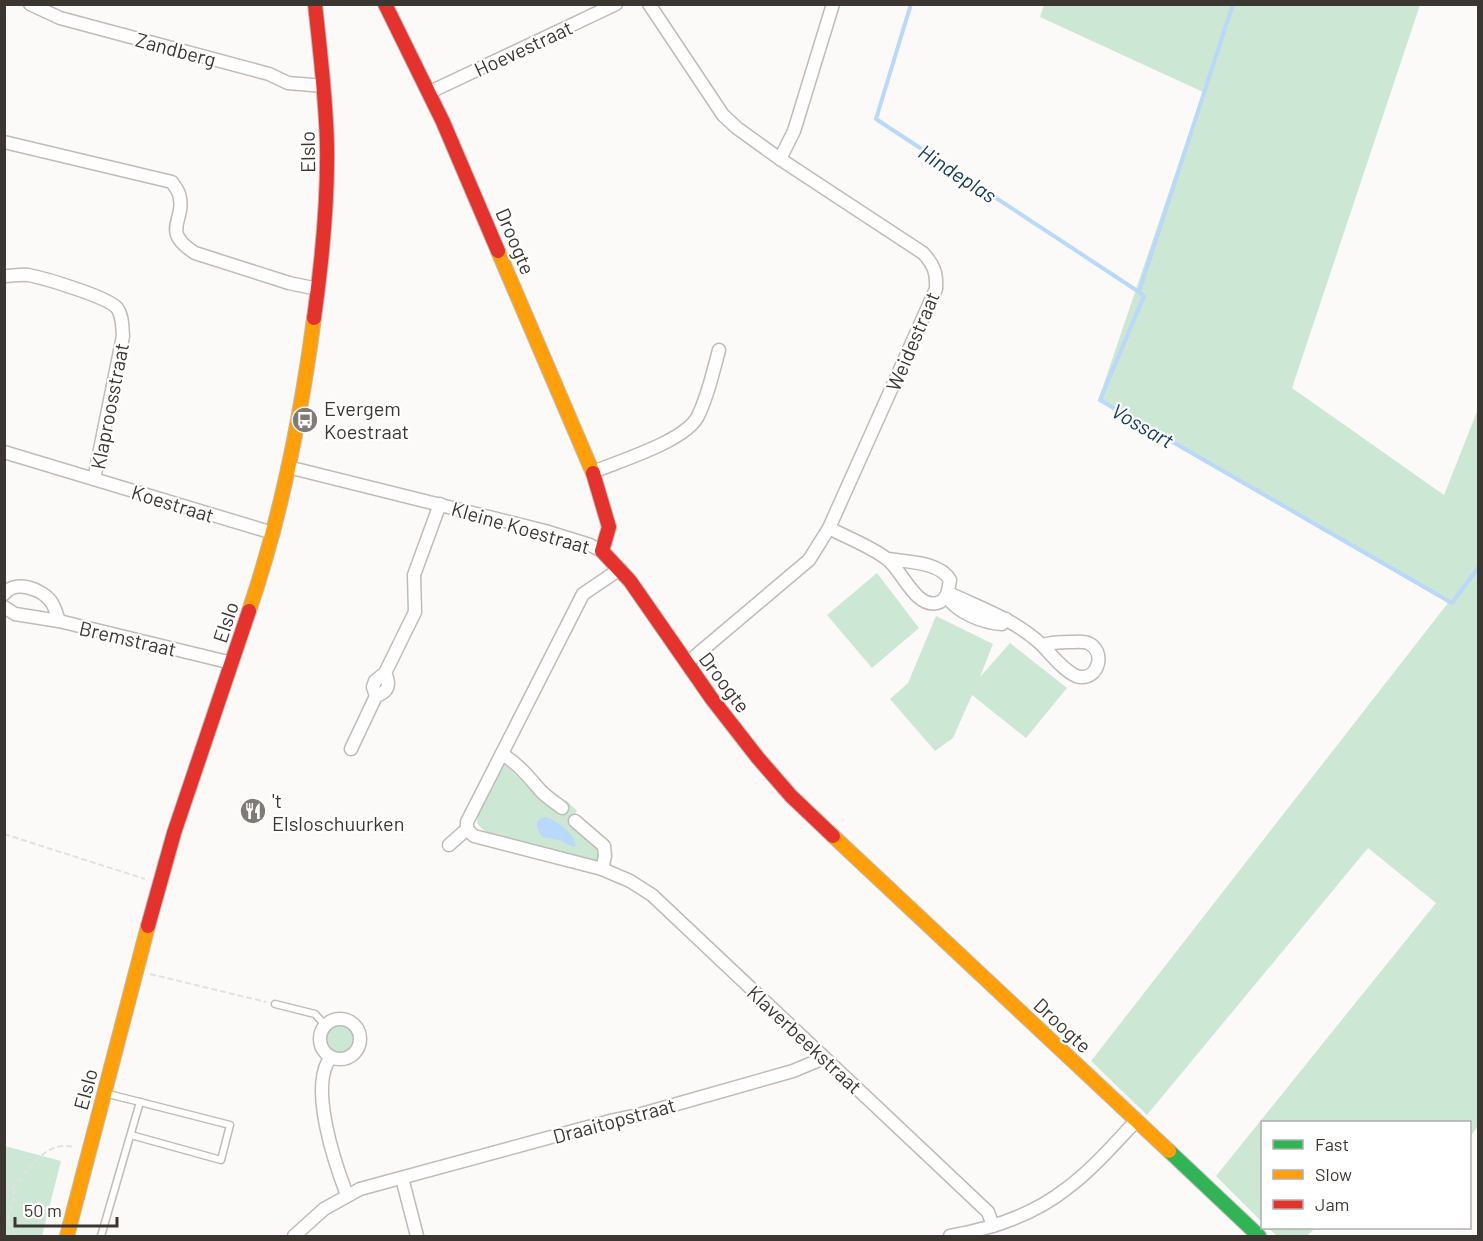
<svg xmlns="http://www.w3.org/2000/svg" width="1483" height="1241" viewBox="0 0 1483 1241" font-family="Barlow,sans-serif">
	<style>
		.green { fill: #cce7d4 }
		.water { fill: #b9d8fa }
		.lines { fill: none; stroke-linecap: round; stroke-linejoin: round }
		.stream { stroke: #b9d8fa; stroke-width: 4 }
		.lane-casing { stroke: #bfbbb7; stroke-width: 9 }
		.street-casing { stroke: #bfbbb7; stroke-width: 15 }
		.fast-casing { stroke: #bfbbb7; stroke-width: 16 }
		.slow-casing { stroke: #bfbbb7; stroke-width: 16 }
		.jam-casing { stroke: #bfbbb7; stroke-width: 16 }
		.path { stroke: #e2e1e1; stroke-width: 2; stroke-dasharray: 6 3; stroke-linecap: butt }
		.lane { stroke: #fffefe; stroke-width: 6 }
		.street { stroke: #fffefe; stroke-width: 12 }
		.fast { stroke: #30b455; stroke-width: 14 }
		.slow { stroke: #ff9f0a; stroke-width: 14 }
		.jam { stroke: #e5322d; stroke-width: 14 }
		.labels { text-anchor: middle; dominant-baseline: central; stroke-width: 4.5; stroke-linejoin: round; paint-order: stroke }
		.street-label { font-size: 20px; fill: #3c3630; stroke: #fff }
		.poi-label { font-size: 20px; fill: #3c3630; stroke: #fff; text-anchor: start }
		.water-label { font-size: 21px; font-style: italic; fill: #0f385f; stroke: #fff }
	</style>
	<rect width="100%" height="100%" fill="#fcfaf8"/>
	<g class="green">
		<path d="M1044,5h376l-128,383 152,107 34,-86v717l-8,11v-15h-208v100l-46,-46 220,-273 -68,-55 -221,267 -56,-54 357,-458 -350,-202 105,-309 -163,-75z"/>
		<path d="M877,573l42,55 -47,40 -45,-53z"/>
		<path d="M936,616l57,28 -13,33 30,-34 57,45 -41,50 -54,-43 -19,43 -18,13 -45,-52 18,-16z"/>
		<path d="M503,763l57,53 7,-8 -5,-4 4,-4 11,11 -8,9 32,31 -3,11 -95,-24c-11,-3 -20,-6 -26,-15l1,-10z"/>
		<circle cx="339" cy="1039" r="14"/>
		<path d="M5,1146l56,15 -19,75h-37z"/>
		<path d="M1268,1228h47l-8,8h-30z"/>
	</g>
	<path class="water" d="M544,817c13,3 30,16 32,29l-3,1 -14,-7 -17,-3c-5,-8 -9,-17 2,-20z"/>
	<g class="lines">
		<g class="stream">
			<path d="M911,4l-35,115 263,173"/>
			<path d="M1233,4l-94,288 5,4 -44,104 352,203 26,-35"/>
		</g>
		<g class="lane-casing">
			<g id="lane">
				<path d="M275,1004l40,10 10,11"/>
				<path d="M131,1135l90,25 9,-35 -90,-23"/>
				<path d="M101,1236l39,-134 -36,-9"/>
			</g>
		</g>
		<g class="street-casing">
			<g id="street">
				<path d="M30,4l30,14 209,56 19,9 36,3"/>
				<path d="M649,4l74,111 14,13 43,31 143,94c11,12 14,20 13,36l-107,239 -20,32 -122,103"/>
				<path d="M430,92l186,-88"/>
				<path d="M4,142l168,40c2,4 6,8 7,12 8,27 -20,36 16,59l94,30 29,6"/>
				<path d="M780,159l14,-28 39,-127"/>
				<path d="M4,276c8,0 17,-2 24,-1 16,3 80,22 89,33 6,8 5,19 6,28l-29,143"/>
				<path d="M4,452l269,81"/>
				<path d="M288,467l257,64 45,14 12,6"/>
				<path d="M593,472c26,-11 93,-31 105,-56 10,-20 15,-44 21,-66"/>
				<path d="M829,528c19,10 41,18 58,31 15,11 28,49 50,44 11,-3 11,-13 13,-23 -10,-18 -42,-18 -62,-21"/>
				<path d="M620,569l-37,25 -116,228v7l7,7 128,33 28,12 22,14 336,317 5,14"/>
				<path d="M4,594c11,-15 39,-5 48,9 3,5 5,12 7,18"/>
				<path d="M947,595h6c30,14 64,26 89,50 8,8 25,30 38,32 19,2 26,-26 8,-34 -5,-2 -13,-1 -18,-1 -10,0 -18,0 -27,3"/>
				<path d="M947,595c7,17 37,28 55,29l4,-5"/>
				<path d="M4,607l11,7 44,7 173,42"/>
				<path d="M376,696l-3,-9 2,-6 10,-8 30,-61 -1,-37 26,-71"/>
				<path d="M351,749l25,-53c12,-4 15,-11 9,-23"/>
				<path d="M502,754c15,9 26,22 38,36 6,7 15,12 22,18"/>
				<path d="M575,821l29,25 1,10 -3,13"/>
				<path d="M449,845l18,-16"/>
				<circle cx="340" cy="1039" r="20"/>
				<path d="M331,1057c-23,28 4,107 16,138"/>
				<path d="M402,1178l15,58"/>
				<path d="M294,1236l30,-27 36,-20 254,-69 24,-5 155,-44 31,-13"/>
				<path d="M950,1236c40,-7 83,-21 116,-47 26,-19 48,-45 70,-68"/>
			</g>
		</g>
		<g class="fast-casing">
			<path id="fast" d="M1169,1151l90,85"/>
		</g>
		<g class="slow-casing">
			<g id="slow">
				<path d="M498,251l95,222"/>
				<path d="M249,611c32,-94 52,-194 65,-293"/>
				<path d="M833,836l336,315"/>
				<path d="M67,1236l81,-310"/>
			</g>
		</g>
		<g class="jam-casing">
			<g id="jam">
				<path d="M385,4l58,118 55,129"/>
				<path d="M314,318c8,-57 14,-115 13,-173 -1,-47 -7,-94 -12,-141"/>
				<path d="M593,473l16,54 -7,24 28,30 82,118 46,59 33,38 42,40"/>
				<path d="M148,926l26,-93 75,-222"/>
			</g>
		</g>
		<g class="path">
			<path d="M4,834l141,45"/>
			<path d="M150,974l116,28"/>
			<path d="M14,1188v12l-7,22 7,8 1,6"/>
			<path d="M4,1194c23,-15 35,-55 71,-47"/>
		</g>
		<use href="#lane" class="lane"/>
		<use href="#street" class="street"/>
		<use href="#fast" class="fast"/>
		<use href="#slow" class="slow"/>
		<use href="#jam" class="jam"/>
	</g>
	<defs>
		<g id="bus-disc" transform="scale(1.35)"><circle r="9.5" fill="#7f7b76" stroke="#fff"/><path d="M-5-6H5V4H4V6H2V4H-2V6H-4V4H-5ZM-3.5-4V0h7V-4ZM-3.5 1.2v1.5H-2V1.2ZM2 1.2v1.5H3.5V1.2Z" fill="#fff"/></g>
		<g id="restaurant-disc" transform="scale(1.35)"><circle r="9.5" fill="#7f7b76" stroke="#fff"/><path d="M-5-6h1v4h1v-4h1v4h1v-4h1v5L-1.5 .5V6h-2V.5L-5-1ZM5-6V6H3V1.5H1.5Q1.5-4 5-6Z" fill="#fff"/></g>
	</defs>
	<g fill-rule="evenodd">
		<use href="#bus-disc" x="305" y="420"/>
		<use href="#restaurant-disc" x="253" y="811"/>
	</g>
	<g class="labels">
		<g class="street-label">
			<text transform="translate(523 48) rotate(-25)">Hoevestraat</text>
			<text transform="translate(176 49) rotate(15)">Zandberg</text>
			<text transform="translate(307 152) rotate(-91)">Elslo</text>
			<text transform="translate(516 241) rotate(67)">Droogte</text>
			<text transform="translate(912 341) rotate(-67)">Weidestraat</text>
			<text transform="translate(109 406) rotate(-79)">Klaproosstraat</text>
			<text transform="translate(173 503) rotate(17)">Koestraat</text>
			<text transform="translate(521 527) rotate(16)">Kleine Koestraat</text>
			<text transform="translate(225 622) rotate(-72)">Elslo</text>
			<text transform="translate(128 638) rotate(13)">Bremstraat</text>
			<text transform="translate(725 682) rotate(53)">Droogte</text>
			<text transform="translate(1063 1025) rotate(43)">Droogte</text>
			<text transform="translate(805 1039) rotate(43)">Klaverbeekstraat</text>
			<text transform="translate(85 1089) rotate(-75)">Elslo</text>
			<text transform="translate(614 1120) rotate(-15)">Draaitopstraat</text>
		</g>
		<g class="poi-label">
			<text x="324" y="408">Evergem<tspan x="324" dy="23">Koestraat</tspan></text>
			<text x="272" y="800">'t<tspan x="272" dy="23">Elsloschuurken</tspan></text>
		</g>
		<g class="water-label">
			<text transform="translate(958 173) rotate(33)">Hindeplas</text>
			<text transform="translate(1143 425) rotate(30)">Vossart</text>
		</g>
	</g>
	<rect width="1483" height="1241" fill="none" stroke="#3c3630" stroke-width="12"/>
	<rect x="1261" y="1121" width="210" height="108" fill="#ffffff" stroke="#b1afac" stroke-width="1.5"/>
	<rect x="1273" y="1140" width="30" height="9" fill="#30b455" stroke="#b1afac" stroke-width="1.5"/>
	<text x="1315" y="1151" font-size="18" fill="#3c3630">Fast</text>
	<rect x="1273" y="1170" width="30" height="9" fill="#ff9f0a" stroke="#b1afac" stroke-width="1.5"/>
	<text x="1315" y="1181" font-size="18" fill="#3c3630">Slow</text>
	<rect x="1273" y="1200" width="30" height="9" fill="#e5322d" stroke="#b1afac" stroke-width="1.5"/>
	<text x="1315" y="1211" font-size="18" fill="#3c3630">Jam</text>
	<path d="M15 1217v9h102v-9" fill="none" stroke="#3c3630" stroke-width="3"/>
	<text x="24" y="1217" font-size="18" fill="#3c3630" stroke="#ffffff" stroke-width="4.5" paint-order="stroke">50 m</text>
</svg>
